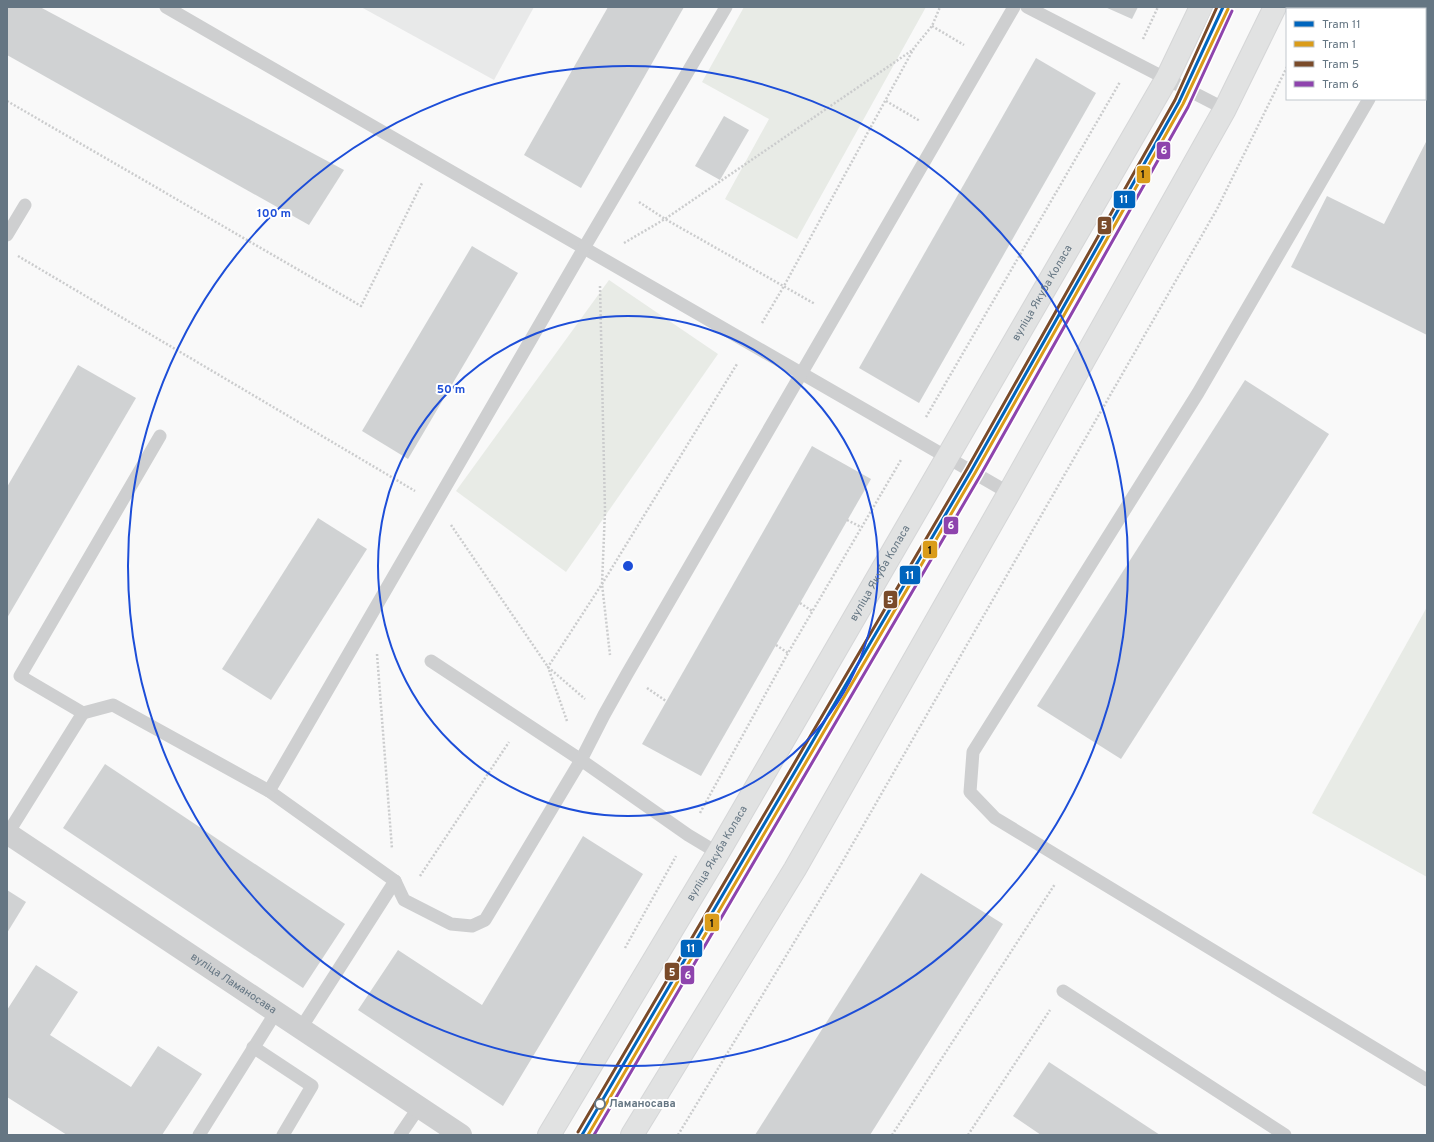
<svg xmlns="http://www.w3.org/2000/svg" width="1434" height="1142" viewBox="0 0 1434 1142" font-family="Overpass,sans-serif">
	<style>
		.built { fill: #e8e9e9 }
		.green { fill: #e8ebe6 }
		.building { fill: #d0d2d3 }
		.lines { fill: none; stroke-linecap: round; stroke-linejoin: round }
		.primary-casing { stroke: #d5d6d7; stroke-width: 24 }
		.path { stroke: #cbcccd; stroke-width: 2.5; stroke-dasharray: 2 2; stroke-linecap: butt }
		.lane { stroke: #cecfd0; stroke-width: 13 }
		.street { stroke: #cecfd0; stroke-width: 22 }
		.primary { stroke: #e1e2e2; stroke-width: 22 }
		.tram-1-casing { stroke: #fff; stroke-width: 6 }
		.tram-2-casing { stroke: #fff; stroke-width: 6 }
		.tram-3-casing { stroke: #fff; stroke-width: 6 }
		.tram-4-casing { stroke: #fff; stroke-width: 6 }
		.tram-1 { stroke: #0065bd; stroke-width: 3 }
		.tram-2 { stroke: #da9c1a; stroke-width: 3 }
		.tram-3 { stroke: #7a4b2a; stroke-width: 3 }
		.tram-4 { stroke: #8e44ad; stroke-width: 3 }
		.ring { fill: none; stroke: #1d4ed8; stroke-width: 2 }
		.stop-dot { fill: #fff; stroke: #657683; stroke-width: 2 }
		.labels { text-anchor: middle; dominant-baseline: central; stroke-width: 4; stroke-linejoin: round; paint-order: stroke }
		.street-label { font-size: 11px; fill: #657683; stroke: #fff }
		.stop-label { font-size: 11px; font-weight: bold; fill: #657683; stroke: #fff; text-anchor: start }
		.centre { fill: #1d4ed8; stroke: #fff; stroke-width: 2 }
		.ring-label { font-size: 12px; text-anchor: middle; font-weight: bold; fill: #1d4ed8; stroke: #fff; stroke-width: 4; stroke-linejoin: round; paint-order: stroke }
		.line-badge { stroke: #fff; stroke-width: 1.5 }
		.badge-label { font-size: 11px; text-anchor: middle; font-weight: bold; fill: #fff }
		.pale-badge-label { font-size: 11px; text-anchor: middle; font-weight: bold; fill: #111 }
	</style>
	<rect width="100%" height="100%" fill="#f9f9f9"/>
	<path class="built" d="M361,7h173l-40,73z"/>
	<g class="green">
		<path d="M744,7h182l-129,232 -72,-40 44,-80 -67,-37z"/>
		<path d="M609,280l109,74 -152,218 -110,-81z"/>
		<path d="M1427,607v270l-115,-64z"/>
	</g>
	<g class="building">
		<path d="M7,7h33l304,163 -35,55 -302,-170z"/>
		<path d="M608,7h76l-103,181 -57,-33z"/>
		<path d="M1105,7h33l-6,12z"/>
		<path d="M1427,11v80l-2,-1v-75z"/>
		<path d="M1036,58l60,35 -177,310 -60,-35z"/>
		<path d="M724,116l25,14 -29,50 -25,-14z"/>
		<path d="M1427,140v195l-136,-68 36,-71 57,28z"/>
		<path d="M472,246l46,27 -110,186 -46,-28z"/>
		<path d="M78,365l58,33 -129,220v-131z"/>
		<path d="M1245,380l84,54 -208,325 -84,-53z"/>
		<path d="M812,446l59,33 -170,297 -59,-32z"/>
		<path d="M318,518l49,31 -96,151 -49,-31z"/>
		<path d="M105,764l240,160 -42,64 -240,-160z"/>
		<path d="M583,836l60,38 -140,232 -145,-96 40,-60 84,55z"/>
		<path d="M921,873l82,51 -133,211h-115z"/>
		<path d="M7,890l19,12 -19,31z"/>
		<path d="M36,965l42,27 -28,43 81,52 27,-41 44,28 -40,61h-95l-60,-38v-87z"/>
		<path d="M1049,1062l111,73h-119l-28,-19z"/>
	</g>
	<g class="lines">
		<g class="primary-casing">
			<g id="primary">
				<path id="s2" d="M549,1135l169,-282 449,-775 34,-71"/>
				<path d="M632,1135l163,-266 214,-376 216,-384 50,-102"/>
			</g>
		</g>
		<g class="path">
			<path d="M1315,9l1,-2"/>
			<path d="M932,26l32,19"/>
			<path d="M1143,39l15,-32"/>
			<path d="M7,101l354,205 61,-123"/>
			<path d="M886,101l34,20"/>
			<path d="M639,202l26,17 150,85"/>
			<path d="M624,243l41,-24 249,-170"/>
			<path d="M18,256l397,235"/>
			<path d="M600,286l5,225 -3,73 8,71"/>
			<path d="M762,323l22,-37 130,-238 18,-22 8,-19"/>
			<path d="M926,417l194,-335"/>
			<path d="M847,520l14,7"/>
			<path d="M451,525l97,142 37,32"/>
			<path d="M800,603l12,8"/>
			<path d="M776,645l12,8"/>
			<path d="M377,654l15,195"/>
			<path d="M647,688l19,13"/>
			<path d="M567,721l-19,-54 54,-83 135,-220"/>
			<path d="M700,813l88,-160 113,-193"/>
			<path d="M420,876l89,-134"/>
			<path d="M625,948l51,-92"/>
			<path d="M678,1135l158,-262 381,-664 70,-142"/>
			<path d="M892,1135l163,-251"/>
			<path d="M968,1135l82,-125"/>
		</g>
		<g class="lane">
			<path d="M166,7l843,486"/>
			<path d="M1027,7l198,102"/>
			<path d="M1421,9l2,-2"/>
			<path d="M1369,99l-171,294 -225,359 -3,40 25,26 432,262"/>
			<path d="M7,235l18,-30"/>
			<path d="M160,436l-140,240 63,37 30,-8 156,86 126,90 9,19 47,24 21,2 13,-6 96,-160 23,-45 23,-41 387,-667"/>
			<path d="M431,661l150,99 107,75 30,18"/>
			<path d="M269,791l315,-543 142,-241"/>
			<path d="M8,833l75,-120"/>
			<path d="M1063,991l222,144"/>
			<path d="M301,1028l94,-147"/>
			<path d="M253,1047l59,39 -29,49"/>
			<path d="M199,1135l77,-123"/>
			<path d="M400,1135l19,-28"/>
		</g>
		<path class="street" id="s1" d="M7,833l454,302"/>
		<use href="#primary" class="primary"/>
		<g class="tram-1-casing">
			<path id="tram-1" d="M582,1135l389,-664 208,-369 44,-95"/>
		</g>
		<g class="tram-2-casing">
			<path id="tram-2" d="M588,1135l387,-662 208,-369 45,-95"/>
		</g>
		<g class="tram-3-casing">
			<path id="tram-3" d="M578,1132l389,-663 208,-369 42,-93"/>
		</g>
		<g class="tram-4-casing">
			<path id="tram-4" d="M594,1135l386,-659 208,-369 44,-96"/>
		</g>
		<use href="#tram-1" class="tram-1"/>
		<use href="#tram-2" class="tram-2"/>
		<use href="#tram-3" class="tram-3"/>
		<use href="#tram-4" class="tram-4"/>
	</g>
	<g class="ring">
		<circle cx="628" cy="566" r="250"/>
		<circle cx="628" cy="566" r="500"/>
	</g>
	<circle class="stop-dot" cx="600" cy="1104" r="5"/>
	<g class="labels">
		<g class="street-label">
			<text stroke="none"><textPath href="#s2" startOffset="976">вуліца Якуба Коласа</textPath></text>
			<text stroke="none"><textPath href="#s2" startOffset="652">вуліца Якуба Коласа</textPath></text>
			<text stroke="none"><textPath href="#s2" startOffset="328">вуліца Якуба Коласа</textPath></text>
			<text stroke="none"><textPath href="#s1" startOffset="272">вуліца Ламаносава</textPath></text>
		</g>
		<g class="stop-label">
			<text x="609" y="1104">Ламаносава</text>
		</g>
	</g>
	<circle cx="628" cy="566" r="6" class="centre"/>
	<g class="ring-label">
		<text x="274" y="217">100 m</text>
		<text x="451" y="393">50 m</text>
	</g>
	<g class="line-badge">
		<rect x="1156" y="141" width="15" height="19" rx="4" fill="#8e44ad"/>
		<rect x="1136" y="165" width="15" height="19" rx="4" fill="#da9c1a"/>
		<rect x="1113" y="190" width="23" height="19" rx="4" fill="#0065bd"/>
		<rect x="1097" y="216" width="15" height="19" rx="4" fill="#7a4b2a"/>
		<rect x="943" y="516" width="16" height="19" rx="4" fill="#8e44ad"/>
		<rect x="922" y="540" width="16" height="19" rx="4" fill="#da9c1a"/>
		<rect x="899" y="565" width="22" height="20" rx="4" fill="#0065bd"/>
		<rect x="883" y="590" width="15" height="19" rx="4" fill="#7a4b2a"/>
		<rect x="704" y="913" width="16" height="19" rx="4" fill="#da9c1a"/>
		<rect x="680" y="939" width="23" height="19" rx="4" fill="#0065bd"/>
		<rect x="664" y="962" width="16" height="19" rx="4" fill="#7a4b2a"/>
		<rect x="680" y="965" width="15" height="20" rx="4" fill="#8e44ad"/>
	</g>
	<g class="badge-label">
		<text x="1164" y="154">6</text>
		<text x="1124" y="203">11</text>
		<text x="1104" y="229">5</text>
		<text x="951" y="529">6</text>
		<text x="910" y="579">11</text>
		<text x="890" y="604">5</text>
		<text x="691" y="952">11</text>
		<text x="672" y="976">5</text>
		<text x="688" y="979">6</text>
	</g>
	<g class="pale-badge-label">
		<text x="1143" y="178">1</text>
		<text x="930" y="554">1</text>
		<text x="712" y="927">1</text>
	</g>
	<rect width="1434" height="1142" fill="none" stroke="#657683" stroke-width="16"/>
	<rect x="1286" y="8" width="140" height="92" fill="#ffffff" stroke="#c1c8cd"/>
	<rect x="1294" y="21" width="20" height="6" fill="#0065bd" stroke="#c1c8cd"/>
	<text x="1322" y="28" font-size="12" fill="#657683">Tram 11</text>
	<rect x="1294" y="41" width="20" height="6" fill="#da9c1a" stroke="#c1c8cd"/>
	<text x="1322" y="48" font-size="12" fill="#657683">Tram 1</text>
	<rect x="1294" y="61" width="20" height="6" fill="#7a4b2a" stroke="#c1c8cd"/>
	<text x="1322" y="68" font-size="12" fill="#657683">Tram 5</text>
	<rect x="1294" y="81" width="20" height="6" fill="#8e44ad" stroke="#c1c8cd"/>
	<text x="1322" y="88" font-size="12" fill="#657683">Tram 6</text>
</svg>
